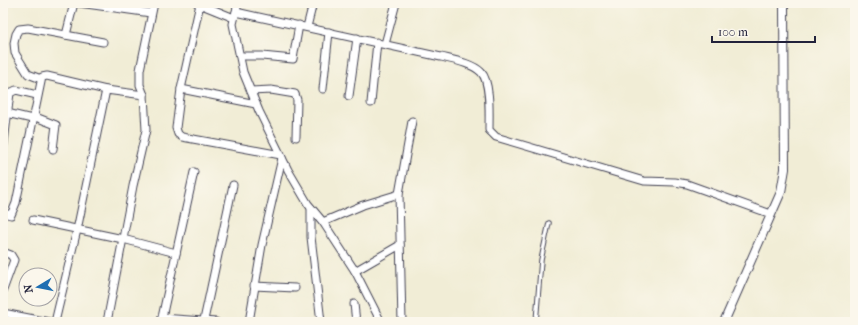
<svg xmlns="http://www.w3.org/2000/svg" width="858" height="325" viewBox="0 0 858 325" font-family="'IM FELL French Canon',serif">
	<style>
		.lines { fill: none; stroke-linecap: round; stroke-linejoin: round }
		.service-casing { stroke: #414052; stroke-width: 5.5 }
		.minor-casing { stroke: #414052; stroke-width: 9 }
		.tertiary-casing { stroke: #414052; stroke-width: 10 }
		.service { stroke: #fff; stroke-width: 3.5 }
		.minor { stroke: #fff; stroke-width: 7 }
		.tertiary { stroke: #fff; stroke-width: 8 }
	</style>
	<rect width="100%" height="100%" fill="#fbf7ec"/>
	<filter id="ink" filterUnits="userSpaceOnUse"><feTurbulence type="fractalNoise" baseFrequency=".025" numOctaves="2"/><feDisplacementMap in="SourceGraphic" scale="8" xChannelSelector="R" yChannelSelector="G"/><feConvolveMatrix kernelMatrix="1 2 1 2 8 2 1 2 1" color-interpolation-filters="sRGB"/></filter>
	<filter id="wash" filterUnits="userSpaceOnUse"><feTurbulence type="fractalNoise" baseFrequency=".012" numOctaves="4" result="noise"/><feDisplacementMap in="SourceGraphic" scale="16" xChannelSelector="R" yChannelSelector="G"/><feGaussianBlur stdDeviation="0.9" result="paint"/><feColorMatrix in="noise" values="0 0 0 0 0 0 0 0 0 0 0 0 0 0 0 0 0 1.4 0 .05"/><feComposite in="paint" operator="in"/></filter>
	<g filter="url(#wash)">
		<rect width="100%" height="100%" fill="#f1edd6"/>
	</g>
	<g filter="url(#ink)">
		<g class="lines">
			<g class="service-casing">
				<path id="service" d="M536,322l5,-62 8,-37"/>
			</g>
			<g class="minor-casing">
				<g id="minor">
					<path d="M79,3l72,10"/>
					<path d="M197,3l37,15"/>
					<path d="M238,3l-5,21 10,48 16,39 29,59 20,34 15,18 32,49 26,51"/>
					<path d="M851,3l4,1"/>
					<path d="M200,4l-19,85 -5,39 2,6 4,3 99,18"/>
					<path d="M236,12l205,45c12,3 31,6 40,15 10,10 8,44 8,58l7,7 148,44 31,1 12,2 84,30"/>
					<path d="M307,27l6,-24"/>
					<path d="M66,35l8,-32"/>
					<path d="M385,44l11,-41"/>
					<path d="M240,56h22l31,3 6,-34"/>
					<path d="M41,79l-13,-5 -13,-21 -1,-10 2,-9 3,-5 9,-1 75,14"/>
					<path d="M181,89l75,15"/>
					<path d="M323,89l6,-57"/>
					<path d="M251,91l20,-1 24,4 2,6 -1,37"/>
					<path d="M349,96l8,-58"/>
					<path d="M371,103l6,-61"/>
					<path d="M7,113l25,6"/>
					<path d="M33,116l23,9 -3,24"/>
					<path d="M3,151l7,-58 6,-3 21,5"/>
					<path d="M311,208v29l10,85"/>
					<path d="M3,213l8,2 5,-12 26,-126 5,-1 59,14"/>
					<path d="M33,220l90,19 53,14"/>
					<path d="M323,222l40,-17 36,-11"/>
					<path d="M3,252l8,3 3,5 -11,30"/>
					<path d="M355,271l45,-26"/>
					<path d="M254,286l41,2"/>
					<path d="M354,304l2,18"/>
					<path d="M3,313l46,9"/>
					<path d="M162,318l54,4"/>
					<path d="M204,320l29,-135"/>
					<path d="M55,322l22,-92 29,-140 38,5"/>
					<path d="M107,322l26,-136 13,-56 -2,-35 -4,-10v-15l14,-67"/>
					<path d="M161,322l33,-150"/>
					<path d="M249,322l13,-77 20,-87"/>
					<path d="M402,322l-3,-128 13,-73"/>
				</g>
			</g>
			<g class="tertiary-casing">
				<path id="tertiary" d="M724,322l57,-130 4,-23 -1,-166"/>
			</g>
			<use href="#service" class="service"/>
			<use href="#minor" class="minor"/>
			<use href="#tertiary" class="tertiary"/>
		</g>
	</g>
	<rect width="858" height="325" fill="none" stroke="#fbf7ec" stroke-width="16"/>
	<g transform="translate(38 287) rotate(260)"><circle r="19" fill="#fbf7ec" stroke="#a4a2a5"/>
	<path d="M0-3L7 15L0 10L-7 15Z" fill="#1f6fb2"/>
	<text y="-6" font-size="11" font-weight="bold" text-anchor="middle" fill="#22223b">N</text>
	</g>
	<path d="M712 36v6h103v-6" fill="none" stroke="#22223b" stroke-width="2"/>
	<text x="718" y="36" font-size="12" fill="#22223b" stroke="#fbf7ec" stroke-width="3" paint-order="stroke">100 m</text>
</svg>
